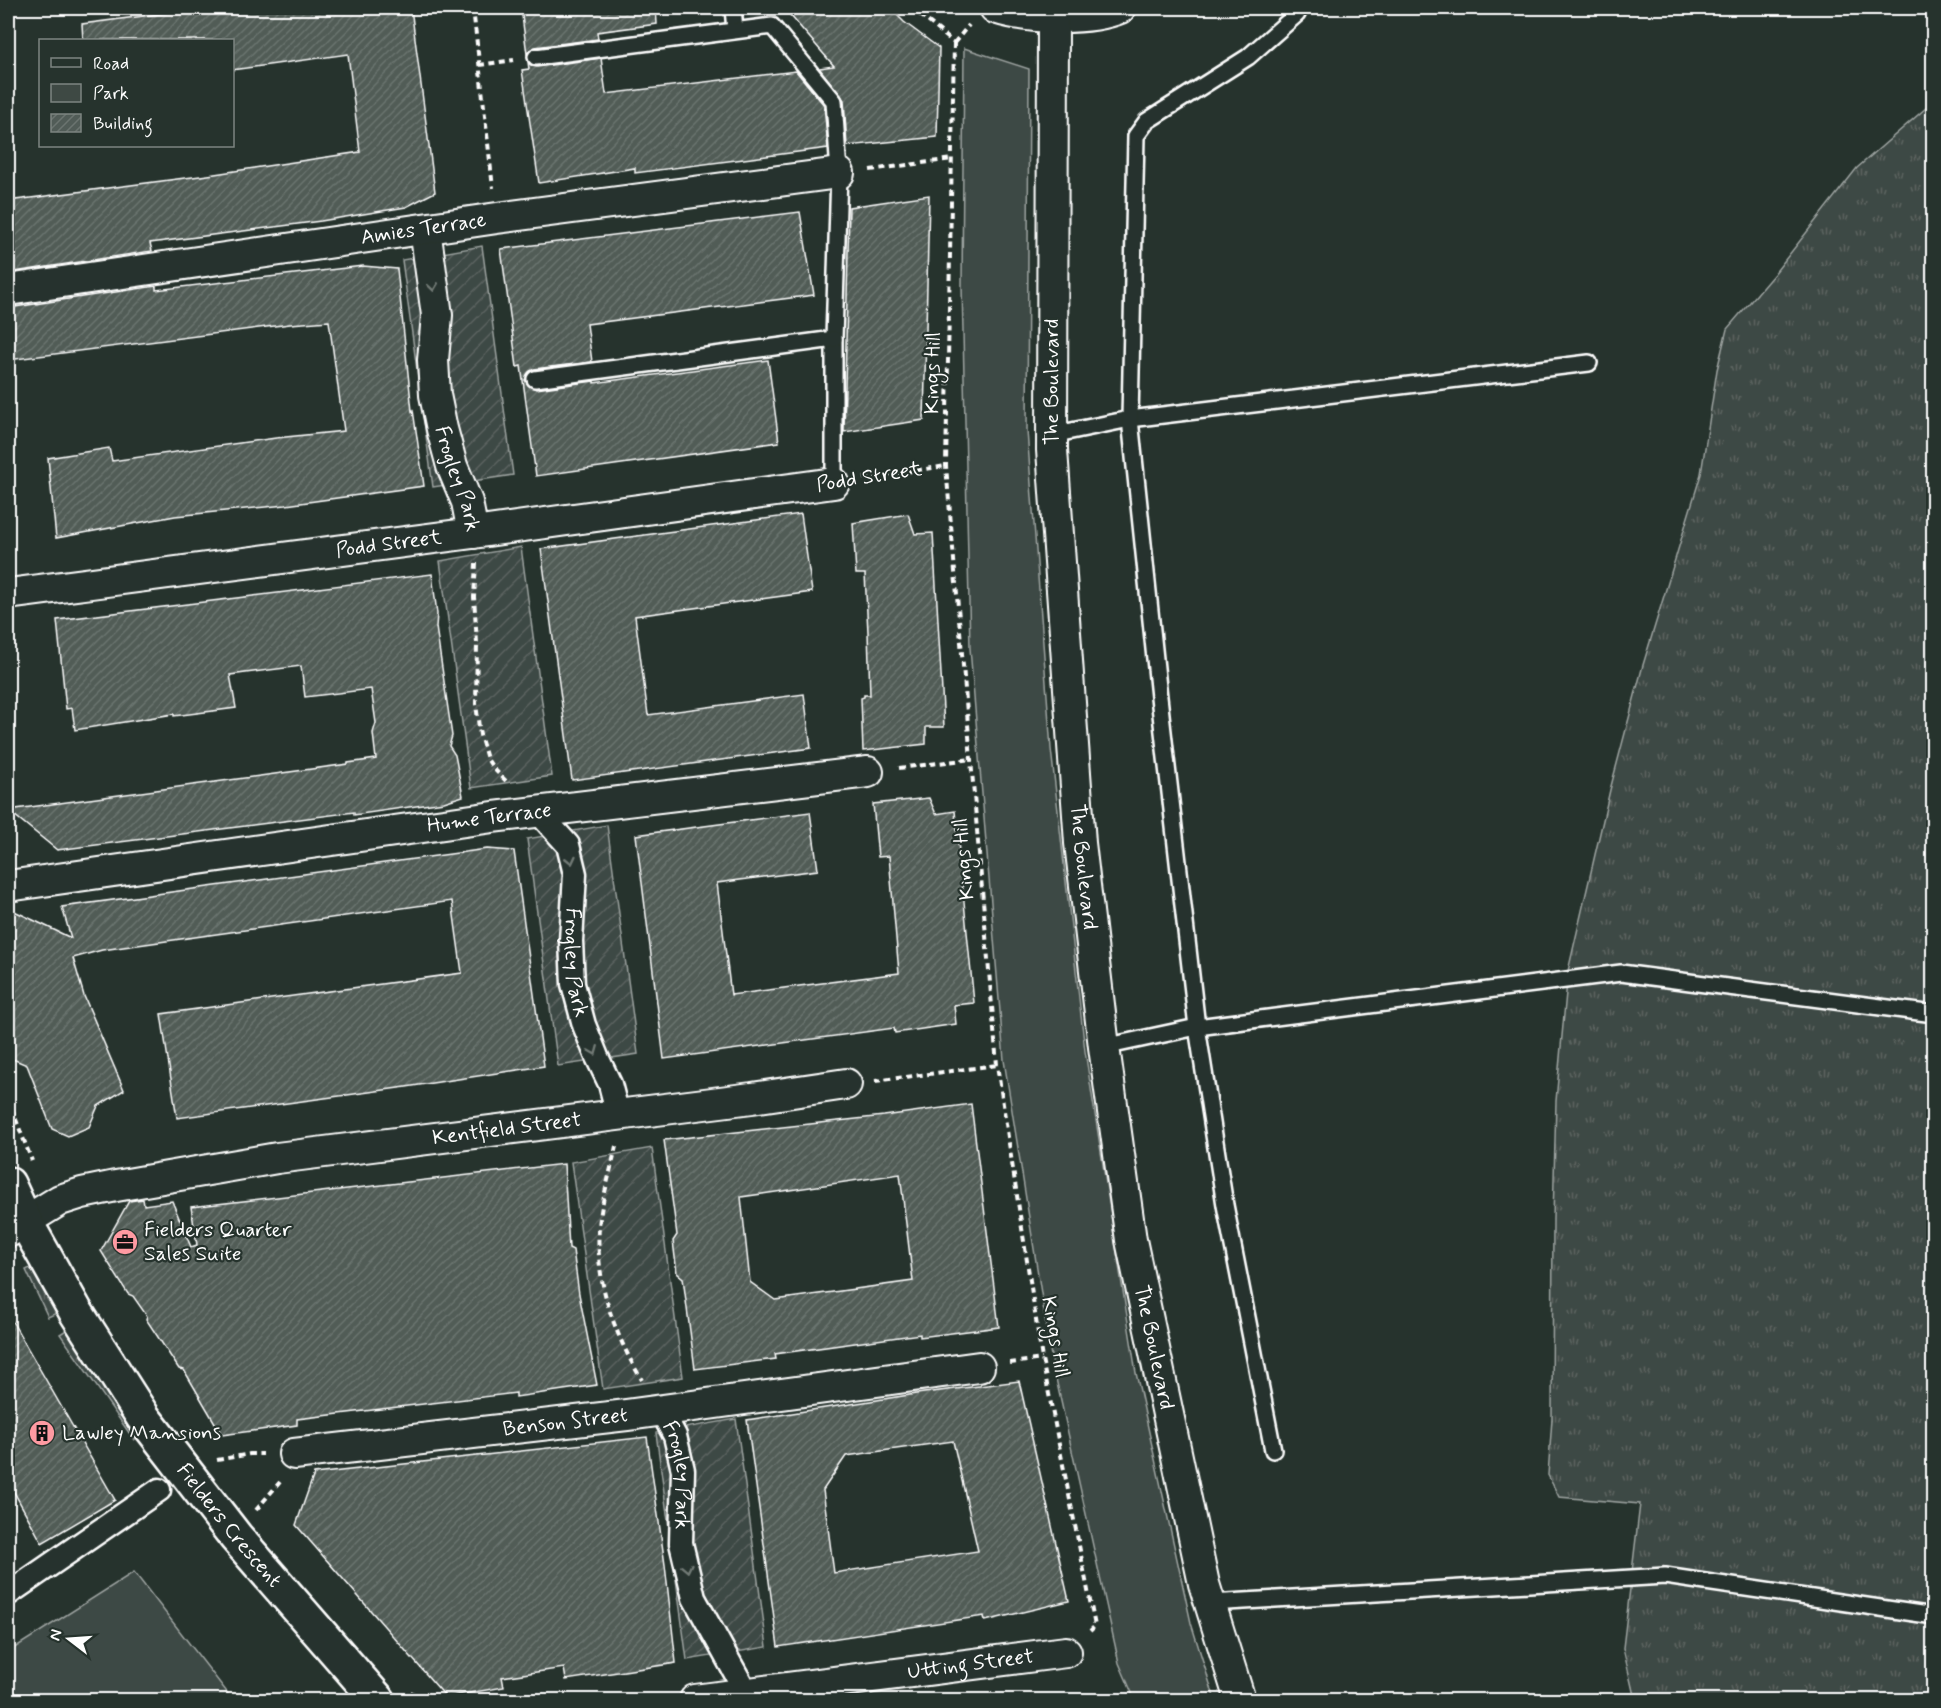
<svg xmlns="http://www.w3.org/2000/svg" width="1941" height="1708" viewBox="0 0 1941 1708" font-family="Mynerve,sans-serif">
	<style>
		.grass { fill: url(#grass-tufts); stroke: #9ea4a2; stroke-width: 1.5 }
		.park { fill: #3e4944; stroke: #9ea4a2; stroke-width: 1.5 }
		.garden { fill: url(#garden-furrows); stroke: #9ea4a2; stroke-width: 1.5 }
		.building { fill: url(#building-hatch); stroke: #fff; stroke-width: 1.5; fill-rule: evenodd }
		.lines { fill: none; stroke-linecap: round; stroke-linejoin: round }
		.service-casing { stroke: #fff; stroke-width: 20 }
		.pedestrian-casing { stroke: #fff; stroke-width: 27 }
		.minor-casing { stroke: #fff; stroke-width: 34 }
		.tertiary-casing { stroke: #fff; stroke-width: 38 }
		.path { stroke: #fff; stroke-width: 4; stroke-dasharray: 6 4.5; stroke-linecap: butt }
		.service { stroke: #26332d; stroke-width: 15 }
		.pedestrian { stroke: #26332d; stroke-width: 22 }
		.minor { stroke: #26332d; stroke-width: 30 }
		.tertiary { stroke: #26332d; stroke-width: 33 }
		.oneway { stroke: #727a76 }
		.labels { text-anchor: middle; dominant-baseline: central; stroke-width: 4.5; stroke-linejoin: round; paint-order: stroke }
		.street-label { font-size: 21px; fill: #fff; stroke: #26332d }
		.poi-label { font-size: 21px; fill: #fff; stroke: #26332d; text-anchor: start }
	</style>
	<defs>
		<pattern id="grass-tufts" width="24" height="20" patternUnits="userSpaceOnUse" patternTransform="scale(1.5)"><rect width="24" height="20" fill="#3e4944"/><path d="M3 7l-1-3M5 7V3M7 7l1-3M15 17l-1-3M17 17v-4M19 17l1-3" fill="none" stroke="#5b6460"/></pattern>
		<pattern id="garden-furrows" width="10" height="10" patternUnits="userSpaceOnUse" patternTransform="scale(1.5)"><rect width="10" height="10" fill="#3e4944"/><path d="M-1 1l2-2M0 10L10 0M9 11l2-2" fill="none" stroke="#5b6460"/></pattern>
		<pattern id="building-hatch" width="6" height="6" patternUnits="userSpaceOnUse" patternTransform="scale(1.5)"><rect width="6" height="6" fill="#515c57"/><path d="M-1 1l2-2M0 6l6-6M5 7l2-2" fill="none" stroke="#6b7470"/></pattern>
	</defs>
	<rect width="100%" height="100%" fill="#26332d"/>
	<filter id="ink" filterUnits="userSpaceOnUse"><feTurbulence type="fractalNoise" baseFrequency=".0167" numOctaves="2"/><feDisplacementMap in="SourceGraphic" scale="12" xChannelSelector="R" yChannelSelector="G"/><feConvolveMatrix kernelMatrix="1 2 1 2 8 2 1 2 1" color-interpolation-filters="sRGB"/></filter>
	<g filter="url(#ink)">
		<g class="grass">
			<path d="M1933,102v1598h-298l-12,-52 17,-144 -81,-7 -11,-22 4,-56 1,-200 3,-118 12,-130 42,-181 33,-125 58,-191 16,-104 10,-41 47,-55 83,-106z"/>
			<path d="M36,1265l23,47 -11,5 -22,-47z"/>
			<path d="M71,1327l74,105 -11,8 -74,-106z"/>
		</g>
		<g class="park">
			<path d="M964,48l65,21 -2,362 24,318 34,302 51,322 55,250 24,77h-80l-16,-37 -68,-307 -47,-296 -34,-412 -8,-362z"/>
			<path d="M134,1572l99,128h-225v-48z"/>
		</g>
		<g class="garden">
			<path d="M482,246l31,229 -80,12 -31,-227z"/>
			<path d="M521,547l31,229 -81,12 -31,-227z"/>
			<path d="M607,825l31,229 -80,12 -31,-227z"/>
			<path d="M652,1148l31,229 -80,12 -32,-227z"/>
			<path d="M736,1419l31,228 -80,13 -31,-227z"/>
		</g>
		<g class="building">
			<path d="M206,8h205l24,184 -29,15 -85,14 -171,22 2,8 -138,21 -6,-47v-24l200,-26 152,-23 -12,-98 -116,16v-30h-149l-1,-16z"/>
			<path d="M521,8h135l1,16 -60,8 1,7 -63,8 -5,3 -3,4z"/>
			<path d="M784,8h106l14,14 35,26 -2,89 -90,9 -3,-46 -25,-32 15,-2z"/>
			<path d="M601,58l5,36 190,-23 28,34 4,43 -193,25v-5l-96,15 -17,-113 7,-1 -1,-7 4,4 5,1z"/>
			<path d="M929,195l-5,225 -80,12 5,-225z"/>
			<path d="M800,212l14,83 -227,29 5,38 -58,7 -5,3 -4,8 3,5 8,4 58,-8v2l174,-23 11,82 -243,34 -15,-110 -4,1 -16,-118z"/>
			<path d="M363,266l34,3 15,142 1,-1 11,76 -138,19 -111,11 -119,22 -8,-80 61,-10 3,13 164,-23 68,-7 -15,-110 -39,3 -282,36v-52l148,-22v4z"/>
			<path d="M801,514l11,78 -177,24 13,99 156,-21 7,54 -239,32 -31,-231z"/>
			<path d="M908,514l7,20 18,-1 11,194h-18v17l-63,7 -2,-53 3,-1v-2h6l-2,-63 -3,-58h-9l-3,-51z"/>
			<path d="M432,574l5,40 -1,13 16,109 -3,10 6,9 8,41 -19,6 -90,13v-3l-297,38 -49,-40 340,-46v-1l28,-4 -3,-26 3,-10 -5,-34 -66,8 -4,-31 -71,9 6,33 -62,8v-2l-99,16 -3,-22 -6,1 -9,-89z"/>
			<path d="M929,798l7,16 19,-3 19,192 -20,2 2,19 -61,9 -1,-5 -230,31 -28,-224 174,-23 8,58 -101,13 14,112 168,-22 -10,-117 -11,1 -5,-53z"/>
			<path d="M487,849l27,2 30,215 -138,21 -229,31 -16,-104 301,-41 -10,-72 -350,49 -29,8 11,38 40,94 -26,16 -9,21 -21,9 -16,-7 -25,-64 -19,-8v-149l63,30 -9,-31z"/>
			<path d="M971,1104l28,223 -79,10v-3l-145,20 1,5 -81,10 -12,-91 -6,-5 -4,-32 4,-6 -13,-95 220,-24zM900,1174l13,107 -138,19 -25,-18 -9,-85z"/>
			<path d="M564,1164l5,84 4,2 6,44 18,91 -81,12v-4l-219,26v6l-75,10 -38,-65 -5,-1 -33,-50 1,-3 -14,-20 -5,-2 -27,-43 28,-50 14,-2 1,6 28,-4 19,46 6,-2 -6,-38z"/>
			<path d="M8,1314l107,186 -73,43 -34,-62z"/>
			<path d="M1019,1381l50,220 -84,20 -1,-5 -206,31 -31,-227 169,-26zM953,1441l25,110 -144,22 -11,-83 23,-34z"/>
			<path d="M647,1437l18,128 11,98 -110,17 -2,-12 -62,9 2,10 -58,10 -150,-172 18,-51z"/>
		</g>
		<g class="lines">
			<g class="service-casing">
				<g id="service">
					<path d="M733,8l2,22"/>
					<path d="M536,57l236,-31 62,75 5,72 -5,166v144"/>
					<path d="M535,379l299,-40"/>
					<path d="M1052,435l78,-16 459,-56"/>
					<path d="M1104,1047l93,-20 424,-54 313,41"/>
					<path d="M1273,1450l-48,-245 -28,-178 -38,-330 -29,-278 6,-283 11,-15 101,-64 49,-43 3,-6"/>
					<path d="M1210,1603l455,-27 269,40"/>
				</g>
			</g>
			<g class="pedestrian-casing">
				<g id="pedestrian">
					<path id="s1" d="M539,813l29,32 7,29 -4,67 2,43 11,41 13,32 13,27 8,31"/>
					<path id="s2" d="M661,1410l14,26 8,34 -2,73 13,55 53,96"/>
					<path d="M8,1594l151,-104"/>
				</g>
			</g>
			<g class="minor-casing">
				<g id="minor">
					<path d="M995,8c33,11 94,13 125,0"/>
					<path id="s3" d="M1053,18l-1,432 28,393 24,204 27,193 73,344 36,116"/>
					<path id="s4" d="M425,229l12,86 -4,45 2,35 7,34 10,37 15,36 6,31"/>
					<path id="s5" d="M8,290l489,-72 342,-45"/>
					<path id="s6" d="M8,594l465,-61 361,-50"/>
					<path id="s7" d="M8,886l485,-69 375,-45"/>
					<path id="s8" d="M8,1232l52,-32 22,-7 34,-7 161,-28 475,-60 94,-14"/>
					<path id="s9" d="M294,1454l333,-39 352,-48"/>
					<path id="s10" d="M695,1700l371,-48"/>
				</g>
			</g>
			<g class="tertiary-casing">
				<g id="tertiary">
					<path id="s11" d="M8,1184l17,37 51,91 67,105 93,120 142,163"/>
				</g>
			</g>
			<g class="path">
				<path d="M473,8l20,180"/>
				<path d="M912,8l42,35"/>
				<path d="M954,43l-8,423 51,599 45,294 53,267 -5,5"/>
				<path d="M954,43l15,-18"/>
				<path d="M479,65l35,-5"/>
				<path d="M870,170l83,-11"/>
				<path d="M864,478l82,-12"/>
				<path d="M476,563l-2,34 3,46 -1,61 4,31 7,24 6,9 15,15"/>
				<path d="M899,768l72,-9"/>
				<path d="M875,1081l122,-16"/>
				<path d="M8,1099l24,62"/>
				<path d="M616,1146c-5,25 -15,56 -17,81 -4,55 15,107 43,153"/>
				<path d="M1010,1363l32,-4"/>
				<path d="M217,1460l33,-6h13"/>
				<path d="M256,1510l24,-28"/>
				<path d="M411,1692l8,8"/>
			</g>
			<use href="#service" class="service"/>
			<use href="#pedestrian" class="pedestrian"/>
			<use href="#minor" class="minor"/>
			<use href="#tertiary" class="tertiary"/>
		</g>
		<defs><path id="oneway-chevron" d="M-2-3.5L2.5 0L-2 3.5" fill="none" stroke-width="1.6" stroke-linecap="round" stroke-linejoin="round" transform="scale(1.5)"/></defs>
		<g class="oneway">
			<use href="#oneway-chevron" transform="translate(433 287) rotate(82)"/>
			<use href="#oneway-chevron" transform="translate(571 860) rotate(77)"/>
			<use href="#oneway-chevron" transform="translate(594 1051) rotate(68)"/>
			<use href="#oneway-chevron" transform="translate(687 1568) rotate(78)"/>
		</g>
	</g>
	<defs>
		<g id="office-disc" transform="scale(1.35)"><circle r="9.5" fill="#ff9aa2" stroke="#26332d"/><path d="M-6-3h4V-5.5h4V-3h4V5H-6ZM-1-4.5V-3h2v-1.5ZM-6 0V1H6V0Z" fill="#111"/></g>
		<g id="building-disc" transform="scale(1.35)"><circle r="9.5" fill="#ff9aa2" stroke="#26332d"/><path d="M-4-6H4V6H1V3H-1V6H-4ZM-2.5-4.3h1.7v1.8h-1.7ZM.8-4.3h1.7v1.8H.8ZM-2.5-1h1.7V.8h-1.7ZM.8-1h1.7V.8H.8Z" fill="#111"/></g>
	</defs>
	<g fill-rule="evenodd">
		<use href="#office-disc" x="125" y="1242"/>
		<use href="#building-disc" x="42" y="1433"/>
	</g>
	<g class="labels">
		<g class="street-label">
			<text stroke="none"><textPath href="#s5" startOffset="420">Amies Terrace</textPath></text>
			<text transform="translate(933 373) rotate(-89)">Kings Hill</text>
			<text transform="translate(1052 382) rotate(-90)">The Boulevard</text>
			<text transform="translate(869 477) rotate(-9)">Podd Street</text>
			<text stroke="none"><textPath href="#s4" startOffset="254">Frogley Park</textPath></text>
			<text stroke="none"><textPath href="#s6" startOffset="384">Podd Street</textPath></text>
			<text stroke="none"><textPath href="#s7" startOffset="486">Hume Terrace</textPath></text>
			<text transform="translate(964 859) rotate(-95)">Kings Hill</text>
			<text stroke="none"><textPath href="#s3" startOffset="850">The Boulevard</textPath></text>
			<text stroke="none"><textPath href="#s1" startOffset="162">Frogley Park</textPath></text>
			<text stroke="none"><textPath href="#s8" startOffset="514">Kentfield Street</textPath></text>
			<text transform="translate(1055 1337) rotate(80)">Kings Hill</text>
			<text stroke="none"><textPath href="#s3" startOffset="1336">The Boulevard</textPath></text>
			<text stroke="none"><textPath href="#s9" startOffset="273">Benson Street</textPath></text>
			<text stroke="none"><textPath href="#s2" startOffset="69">Frogley Park</textPath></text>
			<text stroke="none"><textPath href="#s11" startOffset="408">Fielders Crescent</textPath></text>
			<text stroke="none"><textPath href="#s10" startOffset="278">Utting Street</textPath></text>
		</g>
		<g class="poi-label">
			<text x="144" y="1230">Fielders Quarter<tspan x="144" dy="24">Sales Suite</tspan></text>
			<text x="62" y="1433">Lawley Mansions</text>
		</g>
	</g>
	<rect width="1941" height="1708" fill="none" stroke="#26332d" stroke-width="30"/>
	<rect x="15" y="15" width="1911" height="1678" fill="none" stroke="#fff" stroke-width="2" filter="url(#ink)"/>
	<rect x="39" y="39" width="195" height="108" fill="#26332d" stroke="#7d8581" stroke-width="1.5"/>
	<rect x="51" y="58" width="30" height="9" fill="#26332d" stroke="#7d8581" stroke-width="1.5"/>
	<text x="93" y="69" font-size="18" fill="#ffffff">Road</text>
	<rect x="51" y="84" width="30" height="18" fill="#3e4944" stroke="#7d8581" stroke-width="1.5"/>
	<text x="93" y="99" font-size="18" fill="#ffffff">Park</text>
	<rect x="51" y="114" width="30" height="18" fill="url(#building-hatch)" stroke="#7d8581" stroke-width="1.5"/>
	<text x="93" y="129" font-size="18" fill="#ffffff">Building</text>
	<g transform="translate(69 1639) rotate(287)" stroke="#26332d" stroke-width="4.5" paint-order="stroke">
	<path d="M0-4.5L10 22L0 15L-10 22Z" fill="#ffffff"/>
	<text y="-9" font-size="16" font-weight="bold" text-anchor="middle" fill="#ffffff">N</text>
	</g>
</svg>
